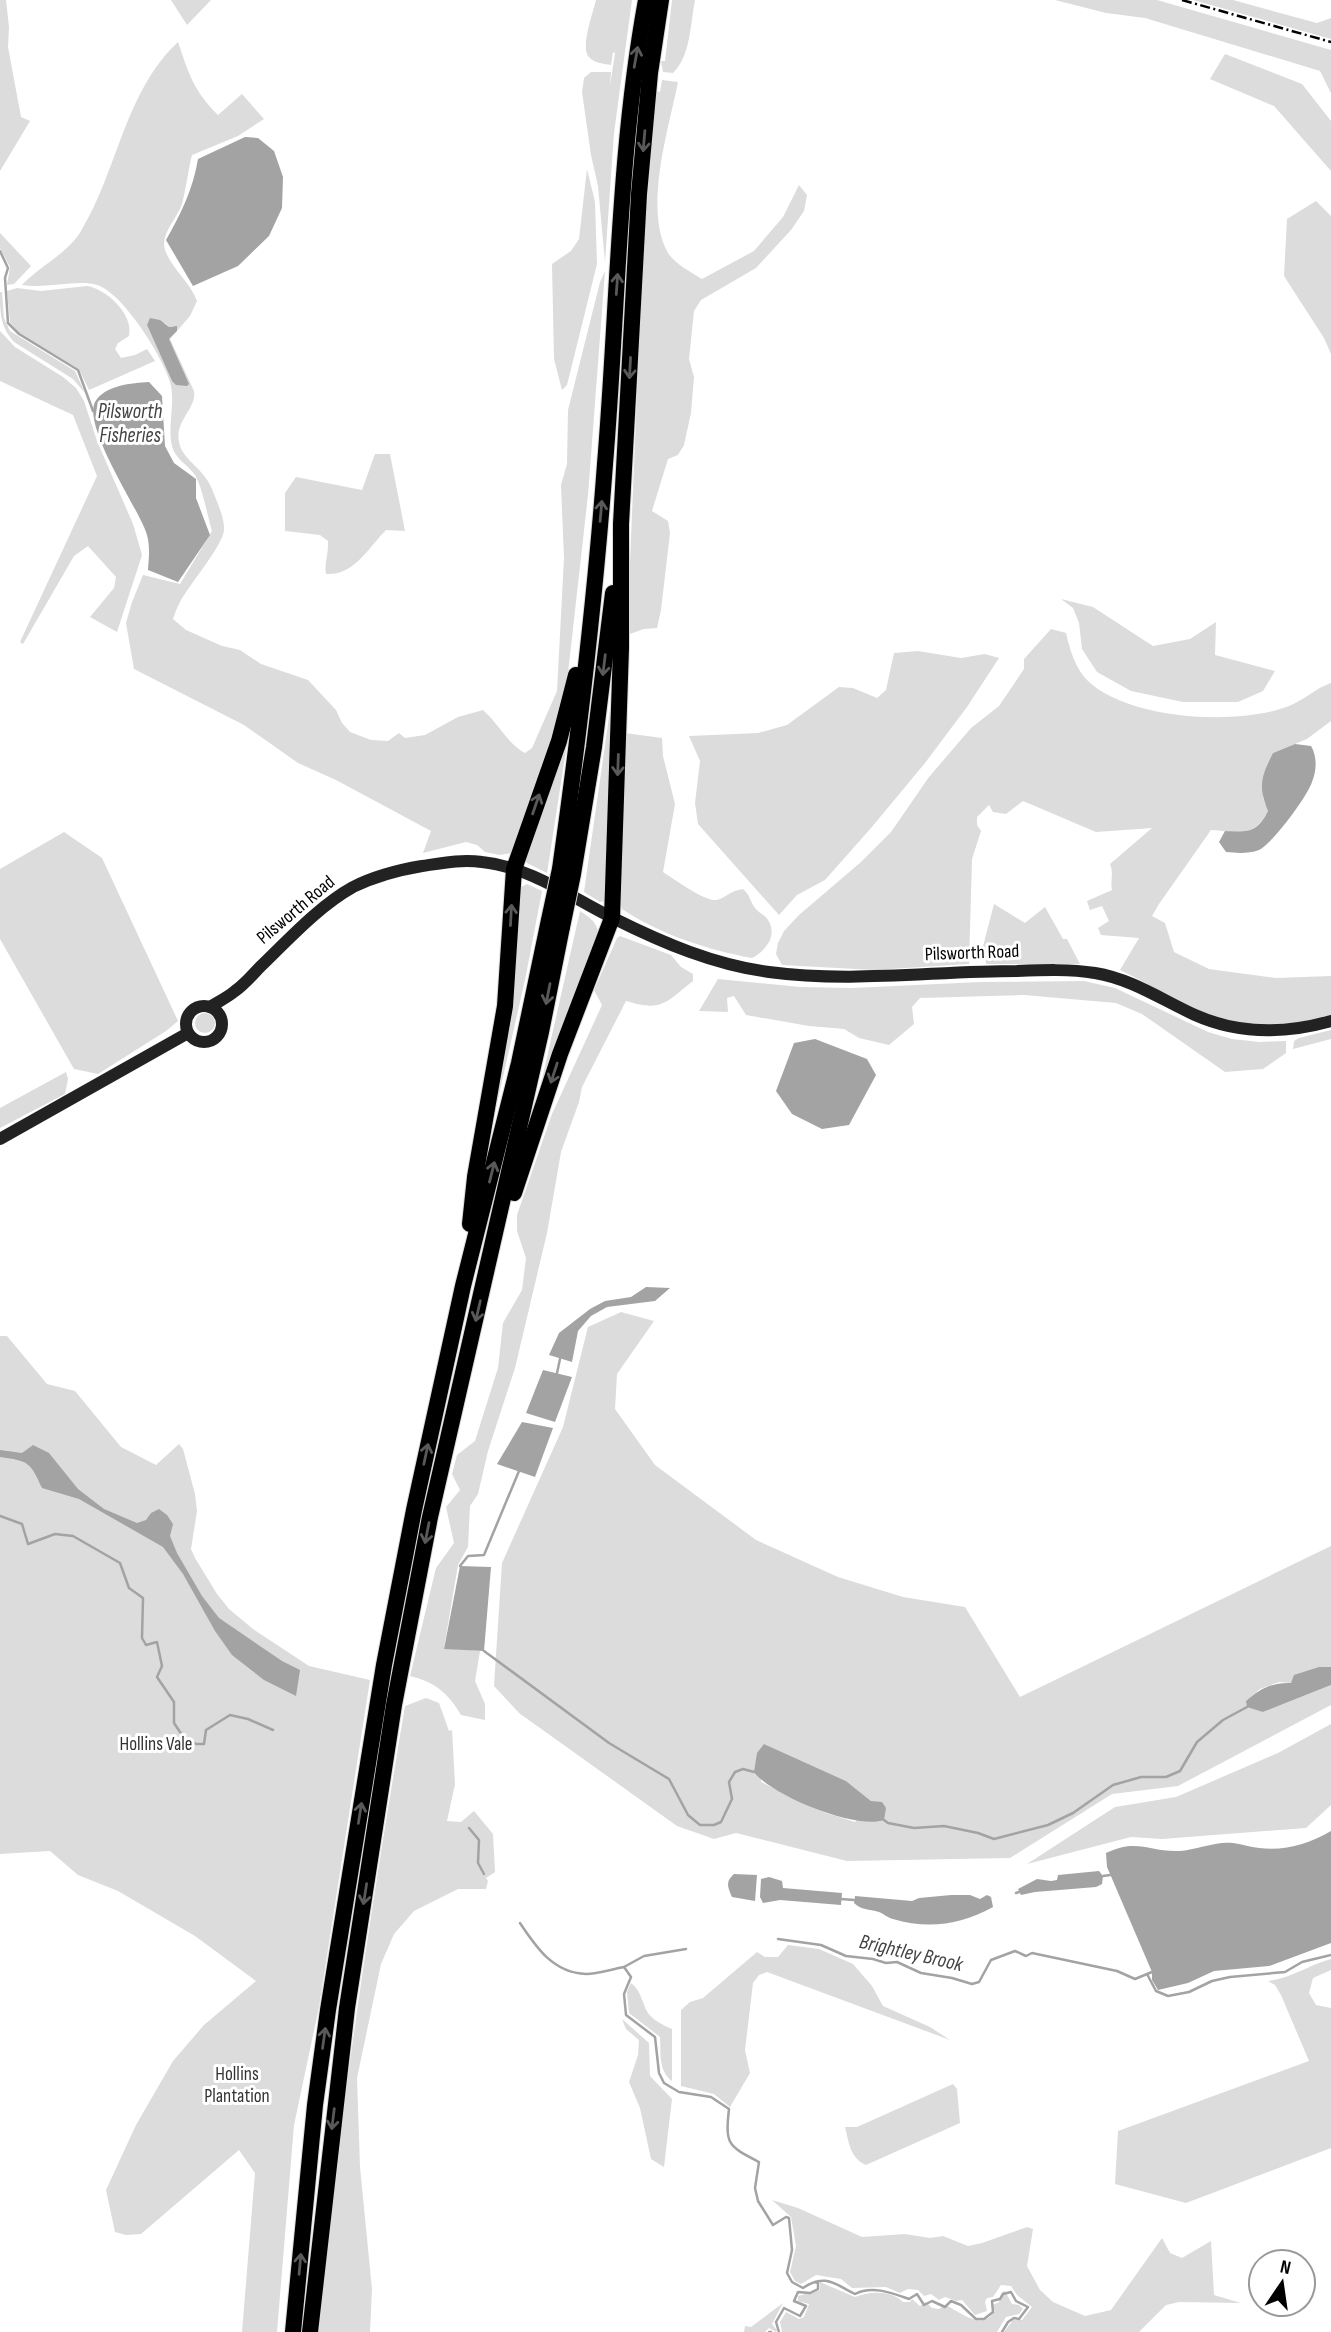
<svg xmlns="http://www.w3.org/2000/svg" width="1331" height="2332" viewBox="0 0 1331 2332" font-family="'Sofia Sans Condensed',sans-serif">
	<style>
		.green { fill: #dcdcdc; fill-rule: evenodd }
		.water { fill: #a3a3a3 }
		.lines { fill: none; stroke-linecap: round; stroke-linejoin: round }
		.stream { stroke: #a3a3a3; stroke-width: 2.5 }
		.highway-casing { stroke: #dbdbdb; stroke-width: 18 }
		.secondary { stroke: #222; stroke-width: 12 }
		.highway { stroke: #000; stroke-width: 16 }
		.rail { stroke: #000; stroke-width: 2.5; stroke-dasharray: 10 3.5 2 3.5; stroke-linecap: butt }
		.highway-bridge-casing { stroke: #dbdbdb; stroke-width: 18; stroke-linecap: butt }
		.highway-bridge { stroke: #000; stroke-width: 16 }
		.oneway { stroke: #595959 }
		.labels { text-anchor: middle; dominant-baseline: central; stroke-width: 6; stroke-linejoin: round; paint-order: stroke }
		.street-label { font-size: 19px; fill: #000; stroke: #fff }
		.park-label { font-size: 19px; fill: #333; stroke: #fff }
		.water-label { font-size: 21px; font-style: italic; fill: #444; stroke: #fff }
	</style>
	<rect width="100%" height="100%" fill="#fff"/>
	<g class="green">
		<path d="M0,0h6l3,27 -1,20 13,70 9,4 -30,50z"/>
		<path d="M171,0h40l-24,25z"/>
		<path d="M596,0h36l-18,133 -9,129 -7,-76 -7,-31 -9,-63 2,-14 7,-6h20l-1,14 5,-33 -2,-1 -2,13c-7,-1 -17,-2 -22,-8 -9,-9 4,-44 7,-57z"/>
		<path d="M672,0h23c-5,25 -4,55 -22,73l-10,-1 -2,-11h4z"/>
		<path d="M1055,0h102l174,50v43l-11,-22 -175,-53 -39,-5z"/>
		<path d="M1193,0h40l84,23 14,-5v21z"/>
		<path d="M178,42c11,32 15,48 40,73l24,-21 22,25 -26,17 -46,19c-4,16 -6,34 -10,49 -5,15 -22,30 -17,46 7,19 25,32 32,51l-7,15 -20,23 24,52c3,19 -22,30 -14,55 5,15 24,23 32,43 4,11 13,29 12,41 -1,16 -37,57 -45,74 -3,5 -4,10 -6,15l13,11 36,16 18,4 21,14 47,16 28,30 6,13 8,9 21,8 17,1 11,-8 6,5 20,-3 33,-18 25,-7c15,13 25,34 42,43l7,-5 25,-57 7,-133 -3,-73 6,-21 1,-54 32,-128 5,-11 -17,224 -22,196 -7,32 -47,130 -12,2 -15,-3 -8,-7 -11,-3 -43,11 8,-22 -95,-51 -38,-17 -54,-38 -110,-56 -8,-46 6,-21 11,-27 37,9 32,-53c-4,-13 -10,-45 -17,-56 -7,-10 -20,-16 -23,-29 -5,-21 4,-43 -2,-64 -7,-25 -48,-90 -73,-97 -18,-6 -51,4 -75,0 19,-20 45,-31 59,-54 37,-61 44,-140 97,-189zM165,323l4,4 4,-1 4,5 -8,8 3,42 -25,-56z"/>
		<path d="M1225,54l77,30 29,37v50l-57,-65 -64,-27z"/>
		<path d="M662,80l16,2c-9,46 -35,127 -10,171 7,11 23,19 34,26l52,-28 29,-34 16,-32 8,10 -3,16 -13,19 -35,38 -55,32 -7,11 -5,48 5,18 -3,36 -7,32 -6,10 -10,4 -16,52 16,10 2,12 -9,77 -4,18 -13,1 -17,6 15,-364 14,-180 4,1z"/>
		<path d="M587,169l8,33 2,62 -30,121 -5,5 -8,-31 -2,-95 19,-13 8,-12z"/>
		<path d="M1316,201l15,15v138l-7,-16 -40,-62 3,-57z"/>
		<path d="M0,233l31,33 -17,18 -7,1 3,-18 -10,-19z"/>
		<path d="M87,286c20,3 47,29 42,50l-11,7 -3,6 6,9 14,-3 12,-6 8,12 -66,29 -10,-21 -59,-35 -10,-12 -3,-31 10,-3 24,3z"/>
		<path d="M0,292h2l2,26 6,13 65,40 10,22 -12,-14 -59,-37c-14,-16 -14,-29 -14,-50z"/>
		<path d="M0,331l15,16 48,30 13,11 8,13 13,40 36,83 9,31 -25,77 -27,-15 24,-29 2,-11 -28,-31 -14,10 -51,88 -3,-2 77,-166 -24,-61 -73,-34z"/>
		<path d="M375,454h15l15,77 -19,-1c-17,17 -32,46 -60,44 -2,-10 3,-22 2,-33l-8,-6 -35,-4v-38l11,-16 66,13z"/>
		<path d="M1061,599l32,8 60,39 37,-7 26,-17 -1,33 60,16 -12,20 -25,11h-55l-52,-11 -34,-19 -15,-23 -3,-26 -6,-15z"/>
		<path d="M1051,629l15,4c4,17 9,35 22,48 41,39 150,45 201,25 15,-6 27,-18 42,-23v38l-24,18 -34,14 -10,45 5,13c-14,27 -30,21 -57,19l-52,74 -7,12 13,7 9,29 35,17 67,9 55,-2v40c-37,10 -82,15 -118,1 -32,-13 -62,-32 -93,-47l19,-32 -38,-3 -3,-7 11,-7 -7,-15 -12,4 -3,-9 25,-11c-2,-9 2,-17 -2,-26l42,-36 -56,4 -73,-31 -17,13 -13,-2 -4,-7 -12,12v8l4,6 -9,28 -3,105 -95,6 -92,-5 -6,-11 2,-11 6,-12 15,-16 62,-53 30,-30 38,-55 42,-49 28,-22 25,-37v-10z"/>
		<path d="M918,651l43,7 24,-4 14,4 -32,49 -42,56 -54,65 -46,52 -28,15 -18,20 -81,-91 -3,-21 5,-42 -11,-25 69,-3 29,-8 52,-38 14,1 24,10 9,-8 8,-37z"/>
		<path d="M618,654l-13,247 -5,1 -16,-10z"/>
		<path d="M575,692l-28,181 -20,-10 -3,-4z"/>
		<path d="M625,733l37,5 1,18 12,48 -12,68c11,7 42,30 54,28 8,-2 13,-9 26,-11 7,6 7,12 12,19 4,5 10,7 13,12 10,15 -2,31 -16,38 -44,-8 -93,-24 -130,-49l-2,-7z"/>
		<path d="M64,832l38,26 76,163 -12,10 -68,43 -24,-5 -74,-130v-70z"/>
		<path d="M527,884l15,7 -17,89 -32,141 26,-226 2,-8z"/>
		<path d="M994,904l31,19 20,-16 18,32h4l13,25h-94l-1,-10h-4z"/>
		<path d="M580,911c12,8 18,12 19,28l-61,158z"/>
		<path d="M620,936l51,19 10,12 12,7v7c-28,22 -31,31 -67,20l-44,86 -3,15 -18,50 -14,81 -32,135 -27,83 -10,43 -8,12 -2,41 -10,18 -14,83 36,3 -5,30 10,23v16l-24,-5c-13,-22 -26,-33 -51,-39l26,-108 18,-25 -8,-36 14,-17 -8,-16 5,-19 18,-14 23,-73 5,-45 19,-33 4,-32 -9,-27v-16l35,-101 50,-109 -8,-15 23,-52z"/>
		<path d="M718,979l82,8 51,1 130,-6 103,-1 31,7 93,44 24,7 27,3 27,-1v12l-23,16 -38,3 -83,-58 -26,-11 -92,-8 -104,3 -8,9 2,17 -25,21 -30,-7 -15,-9 -35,-3 -63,-11 -12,-19 -7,2 1,14 -29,-1z"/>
		<circle cx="205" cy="1023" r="10"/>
		<path d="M1331,1030v9l-38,10 1,-8 5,-3z"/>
		<path d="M66,1072l2,7 -3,15 -65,34v-20z"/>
		<path d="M621,1312l33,9 -37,53 -2,35 40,56 101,75 82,37 65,20 62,10 55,90 311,-151v121l-40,16 -12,-1 -19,7 -14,12 17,11 68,-27v20l-153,81 -66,8 -102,64 -163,3 -111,-28 -22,6 -37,-13 -158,-113 -25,-27 8,-123 61,-136 25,-100zM764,1744l82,37 25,20 -16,21 -32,-10 -62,-30z"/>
		<path d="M0,1336h7l40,48 28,7 46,56 35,18 23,-21 4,5 12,45 2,17 -6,38 4,9 22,36 12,15 24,20 56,37 61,14 -51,327 -25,118 -17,207h-35l13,-159 -16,-23 -98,84 -15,1 -11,-3 -9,-42 30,-65 37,-64 31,-36 52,-44 -61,-45 -77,-45 -40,-16 -28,-24 -50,3z"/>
		<path d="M426,1698l13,5 10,28 3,-1 3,54 -8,37 14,1 13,-11 19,23 2,38 -9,6 2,3 -2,8h-28l-44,22 -20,23 -13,30 -24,114 3,89 12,122 -2,43h-51c19,-210 51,-418 86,-626z"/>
		<path d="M1331,1724v81l-25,23 -144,11 -31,-2 -104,27 88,-57 61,-10 102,-44z"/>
		<path d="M788,1945l31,4 34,15 19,22 11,20 47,21 20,13 -183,-68 -8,3 -6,8 -8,67 5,23 -20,34 -16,-13 -33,-8v-76l9,-8 13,-4 54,-46 8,5h13z"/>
		<path d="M1331,1959v11l-18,8 -4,15 7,12 15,3v140l-145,55 -71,-19 3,-53 191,-70 -28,-66 -6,-10 -7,-4c24,-3 41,-16 63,-22z"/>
		<path d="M631,1983c10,7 11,20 17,30 6,8 15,12 24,16v52c-14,-10 -11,-29 -12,-44l-31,-24 -2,-21z"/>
		<path d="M622,2019l27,24 1,33 22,23 -8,68 -13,-8 -11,-51 -11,-26 9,-27 1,-15 -13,-11z"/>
		<path d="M953,2084l4,5 3,34 -94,42c-16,-7 -17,-22 -21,-38h12z"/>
		<path d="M772,2200l26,8 64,29 43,-3 25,4 13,-2 25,10 14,-3 45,-16 6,2 -6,37 13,24 13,12 32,14 26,-6 51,-72 8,15 12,5 29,-17 3,54 27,8 -62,-1 -13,3 -27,27h-135l9,-12h9l10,-13 -15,-12 -6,-9 -10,-1 -8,12 -6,1 -2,4 2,9 -12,4 -13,-15 -6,1 -11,-4 -6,3 -8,-6 -7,2 -6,-6 -10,-1 -8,4 -14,-6 -34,1 -11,-9 -25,-4 -15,9 -6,-3 -5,-9 6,-26 -5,-29z"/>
		<path d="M820,2282l35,15c14,-6 37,-7 48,5h7l2,-3 8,7 6,-4 6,6 7,1 6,-4c17,7 36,27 50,6l-4,-5 8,-4 3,-10 3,-1 7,13 7,1 4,4 -4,5 -13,3 -9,15h-215l-2,-10 6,-10 13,7 5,-2 5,-13 -11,-3v-5l22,-6z"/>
		<path d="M783,2303l-11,21 5,6 -1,2 -7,-4 -4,4h-21l1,-6 6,1z"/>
	</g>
	<g class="water">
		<path d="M245,137l13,1 16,13 9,26 -1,31 -13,28 -31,30 -45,20 -27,-46c15,-26 27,-51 32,-81z"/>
		<path d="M150,318l10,2 9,7 8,-1v5l-8,8 20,45 -2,2 -11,-1 -4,-4 -25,-56z"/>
		<path d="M149,382l13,14 3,50 9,17 22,16v19l14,37 -32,47 -30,-12c1,-15 3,-28 -4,-43 -10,-24 -61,-101 -49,-125 10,-17 37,-19 54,-20z"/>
		<path d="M1295,744l16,2c6,10 6,24 1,36 -5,15 -40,62 -53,68 -11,4 -22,3 -33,2l-7,-10 6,-11c23,1 32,2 43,-20 -10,-25 -7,-34 5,-58z"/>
		<path d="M815,1039l52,20 9,16 -27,50 -27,4 -30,-15 -16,-23 18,-48z"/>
		<path d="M646,1287l24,1 -15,13 -48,6 -16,9 -13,15 -6,31 -23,-7 10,-22 31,-24 15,-8 26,-4z"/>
		<path d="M543,1370l29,7 -17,45 -29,-9z"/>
		<path d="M522,1422l31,6 -18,49 -38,-13z"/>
		<path d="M33,1445l16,8 29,36 26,20 33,14 9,-3 5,-7 8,-4 8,6 6,9 -3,12 7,17 25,43 17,22 63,43 18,9 -4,26 -32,-16 -32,-25 -17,-24 -32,-57 -20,-27 -84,-48 -37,-11c-12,-26 -13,-27 -42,-31v-7l22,3z"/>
		<path d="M460,1566l31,1 -7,84 -40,-2z"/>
		<path d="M1319,1667h12v18l-68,27 -16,-5 -1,-6c14,-12 26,-19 45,-18l3,-8z"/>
		<path d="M764,1744l82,37 25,20 11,1 4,6 -2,12c-29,10 -113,-25 -130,-48l3,-19z"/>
		<path d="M1331,1831v112l-62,23 -55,5 -26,12 -30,7 -6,-10v-8l-45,-105 -1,-14c32,-15 42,-1 73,-2 18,-1 36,-10 54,-8 8,1 17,4 26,5 27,3 49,-4 72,-17z"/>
		<path d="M1099,1871l4,5 -1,8 -6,3 -61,5 -14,3 -3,-6 19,-10 14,2 6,-1 1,-5z"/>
		<path d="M734,1874l23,1 -2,26 -23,-4c-4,-10 -7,-15 2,-23z"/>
		<path d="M769,1877l13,4 1,7 59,5 -1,12 -61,-5 -17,3 -3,-6 1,-18z"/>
		<path d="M951,1895h19l10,4 7,-4 4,2 2,10c-31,17 -64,23 -100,12 -5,-1 -9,-5 -14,-7 -10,-3 -18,-2 -25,-9l1,-7 57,5 7,-3z"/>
	</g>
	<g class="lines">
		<g class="stream">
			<path d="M0,251l8,17 -3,10 3,45 11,11 59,36 15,41"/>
			<path d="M557,1373l3,-14"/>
			<path d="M0,1516l22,8 6,20 27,-10 18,2 47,27 9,25 14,10 -1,40 4,7 11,-3 5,24 -5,11 17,25v21l8,12 14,9h8l2,-14 24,-15 18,4 25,11"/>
			<path d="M460,1566l8,-10 16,-1 35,-84"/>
			<path d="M484,1651l125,92 60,36 19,36 12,10h14l7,-3 11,-23 -3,-17 6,-10 8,-3 11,3"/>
			<path d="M884,1820l4,3 26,5 30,-2 34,7 16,6 54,-14 25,-12 40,-28 28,-8h25l14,-6 17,-29 26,-22 24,-13"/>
			<path d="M469,1828l10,12 -1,23 6,11"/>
			<path d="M1103,1876l7,-1"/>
			<path d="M1016,1893l3,-1"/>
			<path d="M841,1899l13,1"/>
			<path d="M520,1923c16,24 33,50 66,51 12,0 26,-5 38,-7l7,10 -7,17 2,21 29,22 4,36 5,10 15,9 32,5 18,12c-4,36 -1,37 30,53l-4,26 3,13 15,24 13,-8 3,1 3,32 -5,23 5,9 11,6c21,-15 32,-4 52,6 17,-9 37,-1 54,5l8,-5 7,11 8,-4 13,6 6,-6 10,4 15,14h8l9,-7 -1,-11 8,-2 3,-5 8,-2 5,9 12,6 -9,12 -5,-1 -6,4 -6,10"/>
			<path d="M778,1939l43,6 25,11 27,3 13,4 11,-1 24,11 31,5 20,6 7,-2 12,-22 24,-9 11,5 6,-3 85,18 18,8 17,-7"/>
			<path d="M624,1967l20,-11 42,-7"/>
			<path d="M1147,1974l9,17 12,5 21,-4 23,-11 18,-4 55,-5 17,-10 29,-7"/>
			<path d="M769,2332h2"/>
			<path d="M779,2332l-3,-10 8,-14 16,8 6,-10 -12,-5 4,-9 12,1 8,-4v-6l-3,-1"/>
		</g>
		<g class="highway-casing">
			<g id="highway">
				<path d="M560,869c19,-134 35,-269 45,-405 13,-155 13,-311 41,-464"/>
				<path d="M573,874l21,-127 19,-154"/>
				<path d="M514,1193l46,-139 52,-136 9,-270v-124l18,-330 11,-121 11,-73"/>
				<path d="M470,1224l5,-47 30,-171 9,-137 45,-128 17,-66"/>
				<path d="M293,2332l22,-227 13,-95 56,-345 30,-155 49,-224 56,-223 30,-143"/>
				<path d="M310,2332l37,-324 47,-303 36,-188 111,-485 21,-105"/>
			</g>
		</g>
		<g class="secondary">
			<circle cx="204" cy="1024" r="18"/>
			<path d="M210,1007c8,-5 18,-10 25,-16 10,-7 18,-17 26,-25 28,-27 58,-60 92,-79 22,-11 45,-17 69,-21 20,-3 40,-7 60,-4 49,5 90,36 133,57 48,24 100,46 154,53 82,11 165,-1 248,-1 26,-1 53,-2 78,2 37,6 67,27 100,42 45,20 90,19 136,6"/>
			<path d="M0,1139l188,-106"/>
		</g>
		<use href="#highway" class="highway"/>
		<path class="rail" d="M1182,0l149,42"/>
		<g class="highway-bridge-casing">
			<g id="highway-bridge">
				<path d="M549,920l11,-51"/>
				<path d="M562,927l11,-53"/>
			</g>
		</g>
		<use href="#highway-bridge" class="highway-bridge"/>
	</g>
	<defs><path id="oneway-shaft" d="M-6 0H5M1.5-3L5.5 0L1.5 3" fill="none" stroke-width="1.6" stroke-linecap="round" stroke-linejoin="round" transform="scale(1.75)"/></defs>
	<g class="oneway">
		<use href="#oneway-shaft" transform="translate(636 57) rotate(-80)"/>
		<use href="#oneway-shaft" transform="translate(644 141) rotate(95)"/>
		<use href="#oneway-shaft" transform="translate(617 284) rotate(-86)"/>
		<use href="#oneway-shaft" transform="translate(630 368) rotate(93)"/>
		<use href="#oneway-shaft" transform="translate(601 511) rotate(-85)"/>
		<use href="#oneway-shaft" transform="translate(604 665) rotate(97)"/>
		<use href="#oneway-shaft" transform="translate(618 765) rotate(92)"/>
		<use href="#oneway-shaft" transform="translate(536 804) rotate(-71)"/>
		<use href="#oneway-shaft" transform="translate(511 915) rotate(-87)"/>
		<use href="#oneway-shaft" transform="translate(548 994) rotate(101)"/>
		<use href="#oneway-shaft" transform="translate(554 1073) rotate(108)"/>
		<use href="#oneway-shaft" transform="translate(492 1172) rotate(-76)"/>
		<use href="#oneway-shaft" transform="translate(478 1311) rotate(103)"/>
		<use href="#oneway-shaft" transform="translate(426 1454) rotate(-78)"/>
		<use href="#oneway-shaft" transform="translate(427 1533) rotate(101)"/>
		<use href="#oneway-shaft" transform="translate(360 1813) rotate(-81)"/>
		<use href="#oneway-shaft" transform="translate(365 1894) rotate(99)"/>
		<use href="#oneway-shaft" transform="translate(324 2038) rotate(-82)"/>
		<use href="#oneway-shaft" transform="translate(333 2119) rotate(97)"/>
		<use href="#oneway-shaft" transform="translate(300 2264) rotate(-85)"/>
	</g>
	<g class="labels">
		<g class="street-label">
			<text transform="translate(296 910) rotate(-40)">Pilsworth Road</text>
			<text transform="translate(972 953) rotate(-2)">Pilsworth Road</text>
		</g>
		<g class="park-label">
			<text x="156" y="1744">Hollins Vale</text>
			<text x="237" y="2074">Hollins<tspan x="237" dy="22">Plantation</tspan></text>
		</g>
		<g class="water-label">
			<text x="130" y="411">Pilsworth<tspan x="130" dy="24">Fisheries</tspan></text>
			<text transform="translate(911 1953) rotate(13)">Brightley Brook</text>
		</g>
	</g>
	<g transform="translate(1282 2283) rotate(13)"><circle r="33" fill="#ffffff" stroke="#999999" stroke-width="2"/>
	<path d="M0-5L12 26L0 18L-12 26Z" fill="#000000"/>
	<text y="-10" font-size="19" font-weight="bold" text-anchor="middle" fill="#000000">N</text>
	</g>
</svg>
